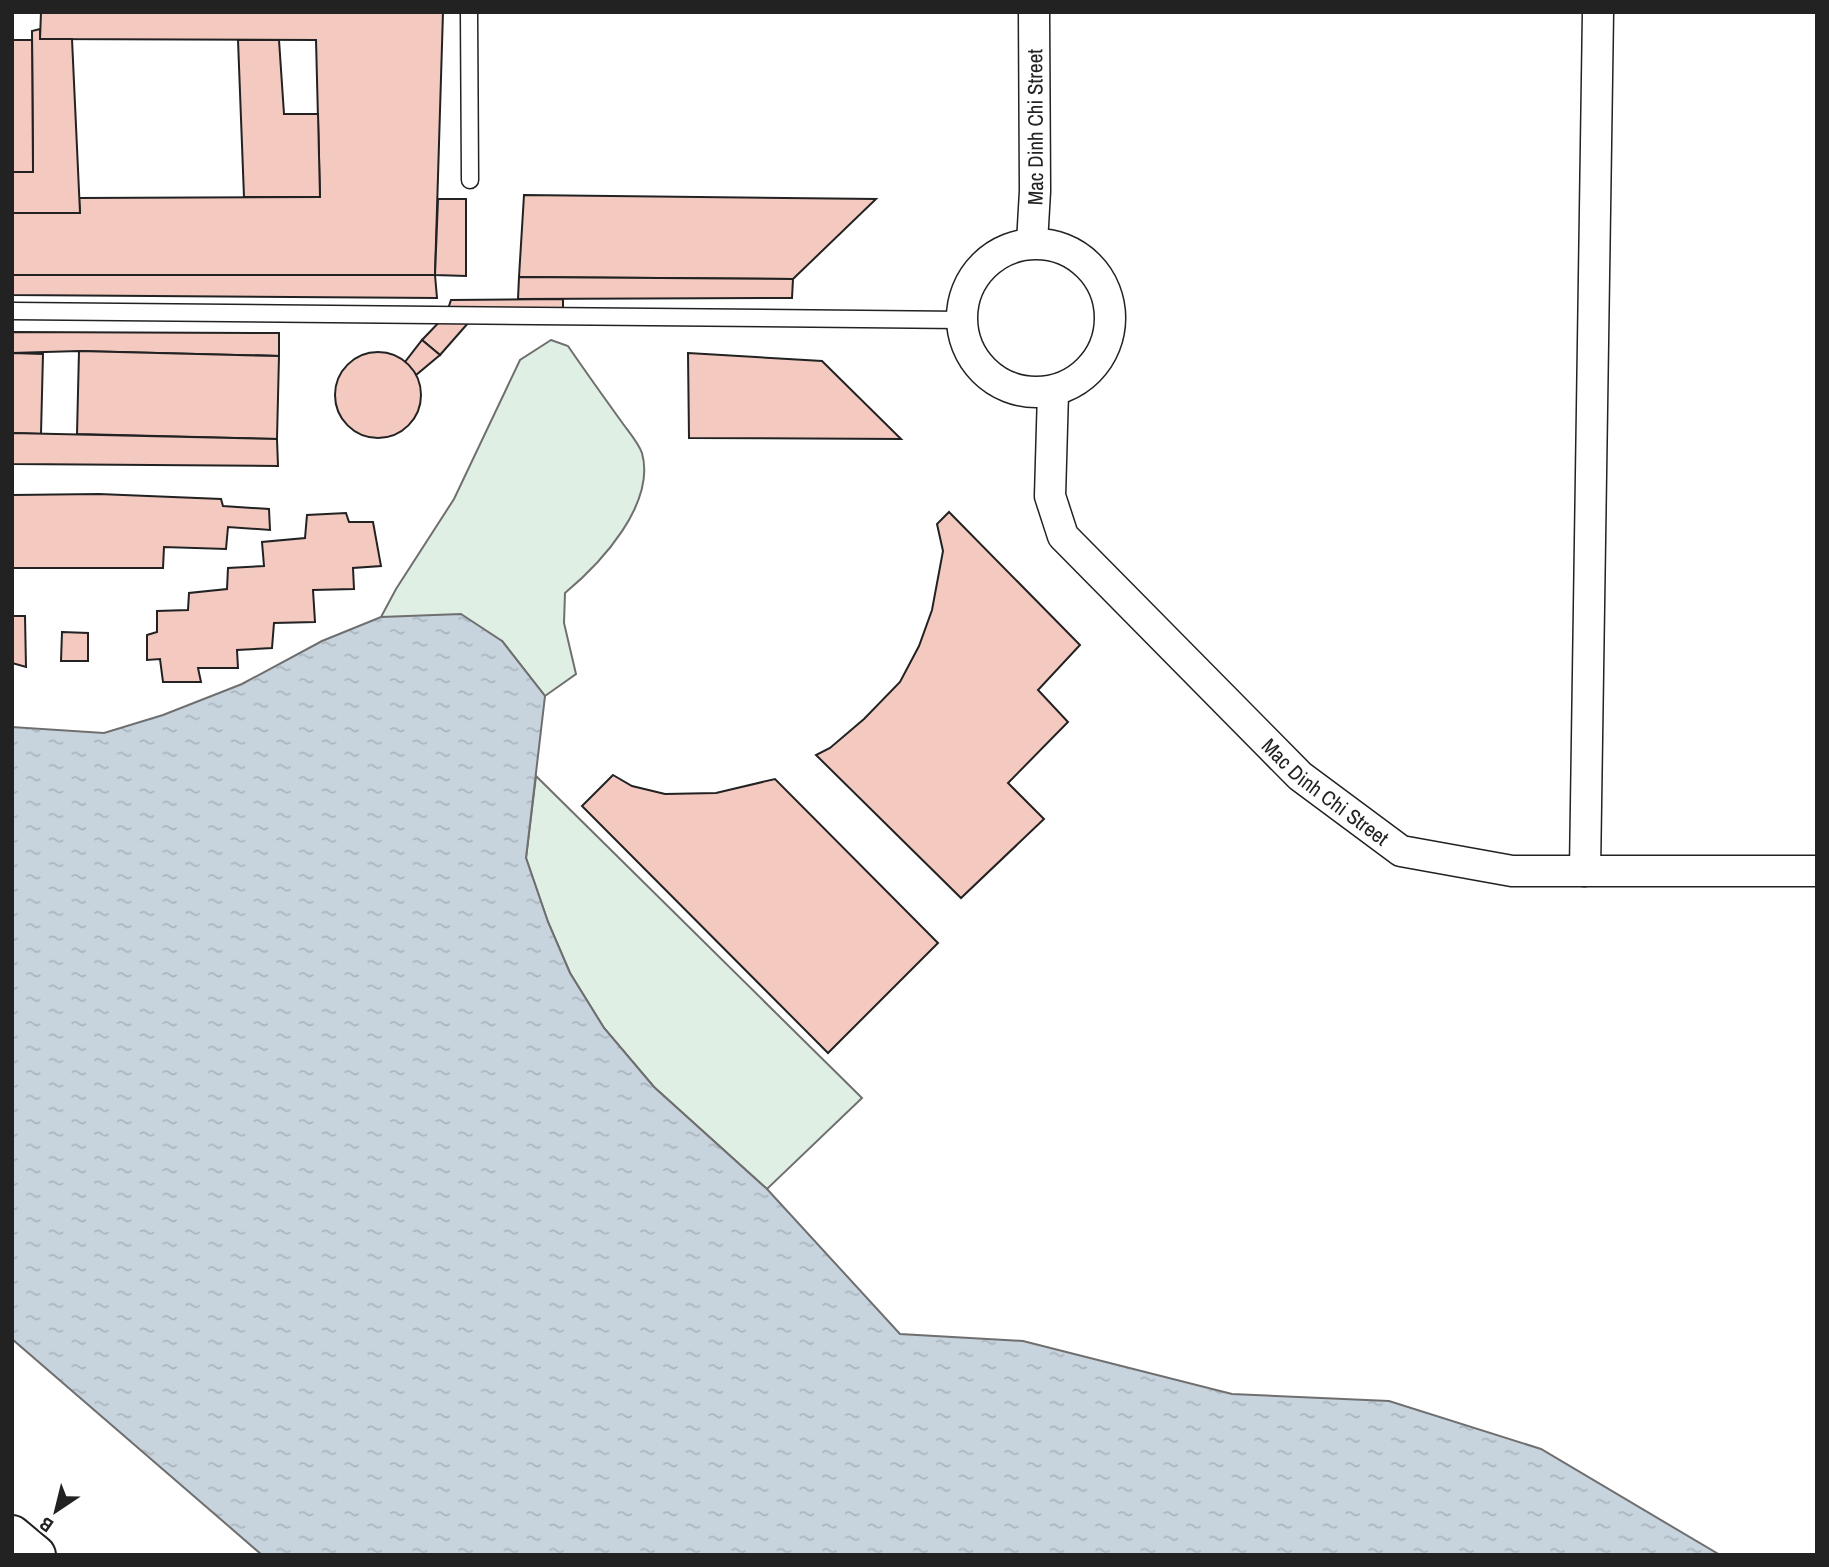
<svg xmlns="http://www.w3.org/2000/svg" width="1829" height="1567" viewBox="0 0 1829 1567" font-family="'Archivo Narrow',sans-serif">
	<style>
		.green { fill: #e0efe3; stroke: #6f6f6f; stroke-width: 2 }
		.water { fill: url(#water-ripples); stroke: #6f6f6f; stroke-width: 2 }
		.building { fill: #f3c9c0; stroke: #222; stroke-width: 2 }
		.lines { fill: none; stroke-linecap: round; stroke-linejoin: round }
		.service-casing { stroke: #222; stroke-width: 19 }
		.minor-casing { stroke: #222; stroke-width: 33 }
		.primary-casing { stroke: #222; stroke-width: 42 }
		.service { stroke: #fff; stroke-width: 16 }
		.minor { stroke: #fff; stroke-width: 30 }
		.primary { stroke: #fff; stroke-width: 38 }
		.labels { text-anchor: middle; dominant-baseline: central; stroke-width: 5; stroke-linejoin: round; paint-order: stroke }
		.street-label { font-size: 21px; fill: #222; stroke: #fff }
	</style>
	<defs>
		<pattern id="water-ripples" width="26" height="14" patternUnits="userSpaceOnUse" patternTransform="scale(1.75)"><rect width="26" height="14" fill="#c7d3dd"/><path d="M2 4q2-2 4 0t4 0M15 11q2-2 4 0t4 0" fill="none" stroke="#abb5bd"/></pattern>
	</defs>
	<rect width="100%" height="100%" fill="#fff"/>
	<g class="green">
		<path d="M551,340l17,6c17,25 35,50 53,75 7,10 17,21 21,32 14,51 -41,110 -77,140l-1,30 12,51 -31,22 -43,-55 -121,-24 15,-28 58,-90 66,-139z"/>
		<path d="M536,776l326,322 -95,91 -113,-102 -50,-59 -34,-55 -22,-51 -22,-64z"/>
	</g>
	<path class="water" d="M461,614l41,27 43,55 -19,162 22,64 22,51 34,55 50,59 113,102 133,145 123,7 209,53 157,7 152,48 179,106h-1458l-250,-216v-612l92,6 59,-18 79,-31 80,-43 59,-24z"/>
	<g class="building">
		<path d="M41,12h402l-8,263h-423v-62h68l-1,-15 241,-1 -4,-157 -276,-1z"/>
		<path d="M40,29v10h32l8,174h-68v-41h21l-1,-141z"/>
		<path d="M12,40h20l1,132h-21z"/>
		<path d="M238,40h41l5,74h34l2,83h-76z"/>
		<path d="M524,195l352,4 -83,80 -274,-2z"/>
		<path d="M438,199h28v77l-31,-1z"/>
		<path d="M12,275h423l2,23 -425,-3z"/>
		<path d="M519,277l274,2 -1,19 -274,1z"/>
		<path d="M563,299v15h-87l-36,41 -18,-15 24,-25 5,-15z"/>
		<path d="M12,332l267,1v23l-200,-5 -67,2z"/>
		<path d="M422,340l18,15 -24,20 -11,-13z"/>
		<path d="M79,351l200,5 -2,83 -200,-5z"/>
		<circle cx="378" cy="395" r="43"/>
		<path d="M12,353l31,1 -2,80 -29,-1z"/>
		<path d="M688,353l134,8 79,78 -212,-1z"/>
		<path d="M12,433l265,6 1,27 -266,-2z"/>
		<path d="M99,494l122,5 2,7 46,3 1,21 -42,-3 -2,22 -62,-2 -1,21h-151v-73z"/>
		<path d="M949,512l131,133 -42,45 30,32 -60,61 36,36 -83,79 -145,-143 14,-7 34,-29 36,-37 19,-36 13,-36 11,-59 -6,-27z"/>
		<path d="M346,513l3,9h24l8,44 -28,2 1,21 -41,1 2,32 -41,1 -2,25 -35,2 1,18h-40l3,14h-38l-3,-23 -13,1v-25l10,-3v-21l31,-1 1,-17 38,-4 1,-21 36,-2 -2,-24 43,-4 2,-23z"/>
		<path d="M12,616h13l1,51 -14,-4z"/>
		<path d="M62,632l26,1v28h-27z"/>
		<path d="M613,775l19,11 33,8 51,-1 59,-14 163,164 -110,110 -246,-247z"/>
	</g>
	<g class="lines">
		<g class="service-casing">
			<g id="service">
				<path d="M469,12l1,168"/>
				<path d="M12,311l950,9"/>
			</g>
		</g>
		<g class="minor-casing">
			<g id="minor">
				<path id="s1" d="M1032,243l3,-52 -1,-179"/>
				<circle cx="1036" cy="318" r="74"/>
				<path id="s2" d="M1053,392l-3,104 13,40 237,240 101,75 111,20h305"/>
				<path d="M1585,871l13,-859"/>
			</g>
		</g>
		<g class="primary-casing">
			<path id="primary" d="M12,1535l24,20"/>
		</g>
		<use href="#service" class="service"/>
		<use href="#minor" class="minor"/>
		<use href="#primary" class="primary"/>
	</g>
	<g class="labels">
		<g class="street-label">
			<text stroke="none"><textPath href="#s1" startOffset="116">Mac Dinh Chi Street</textPath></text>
			<text stroke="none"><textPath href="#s2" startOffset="513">Mac Dinh Chi Street</textPath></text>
		</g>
	</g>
	<rect width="1829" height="1567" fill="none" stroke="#222222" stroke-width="28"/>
	<g transform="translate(56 1511) rotate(215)" stroke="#ffffff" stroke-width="5" paint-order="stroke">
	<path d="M0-5L12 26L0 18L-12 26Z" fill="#222222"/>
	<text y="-10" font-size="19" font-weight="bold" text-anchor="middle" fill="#222222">B</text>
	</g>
</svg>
